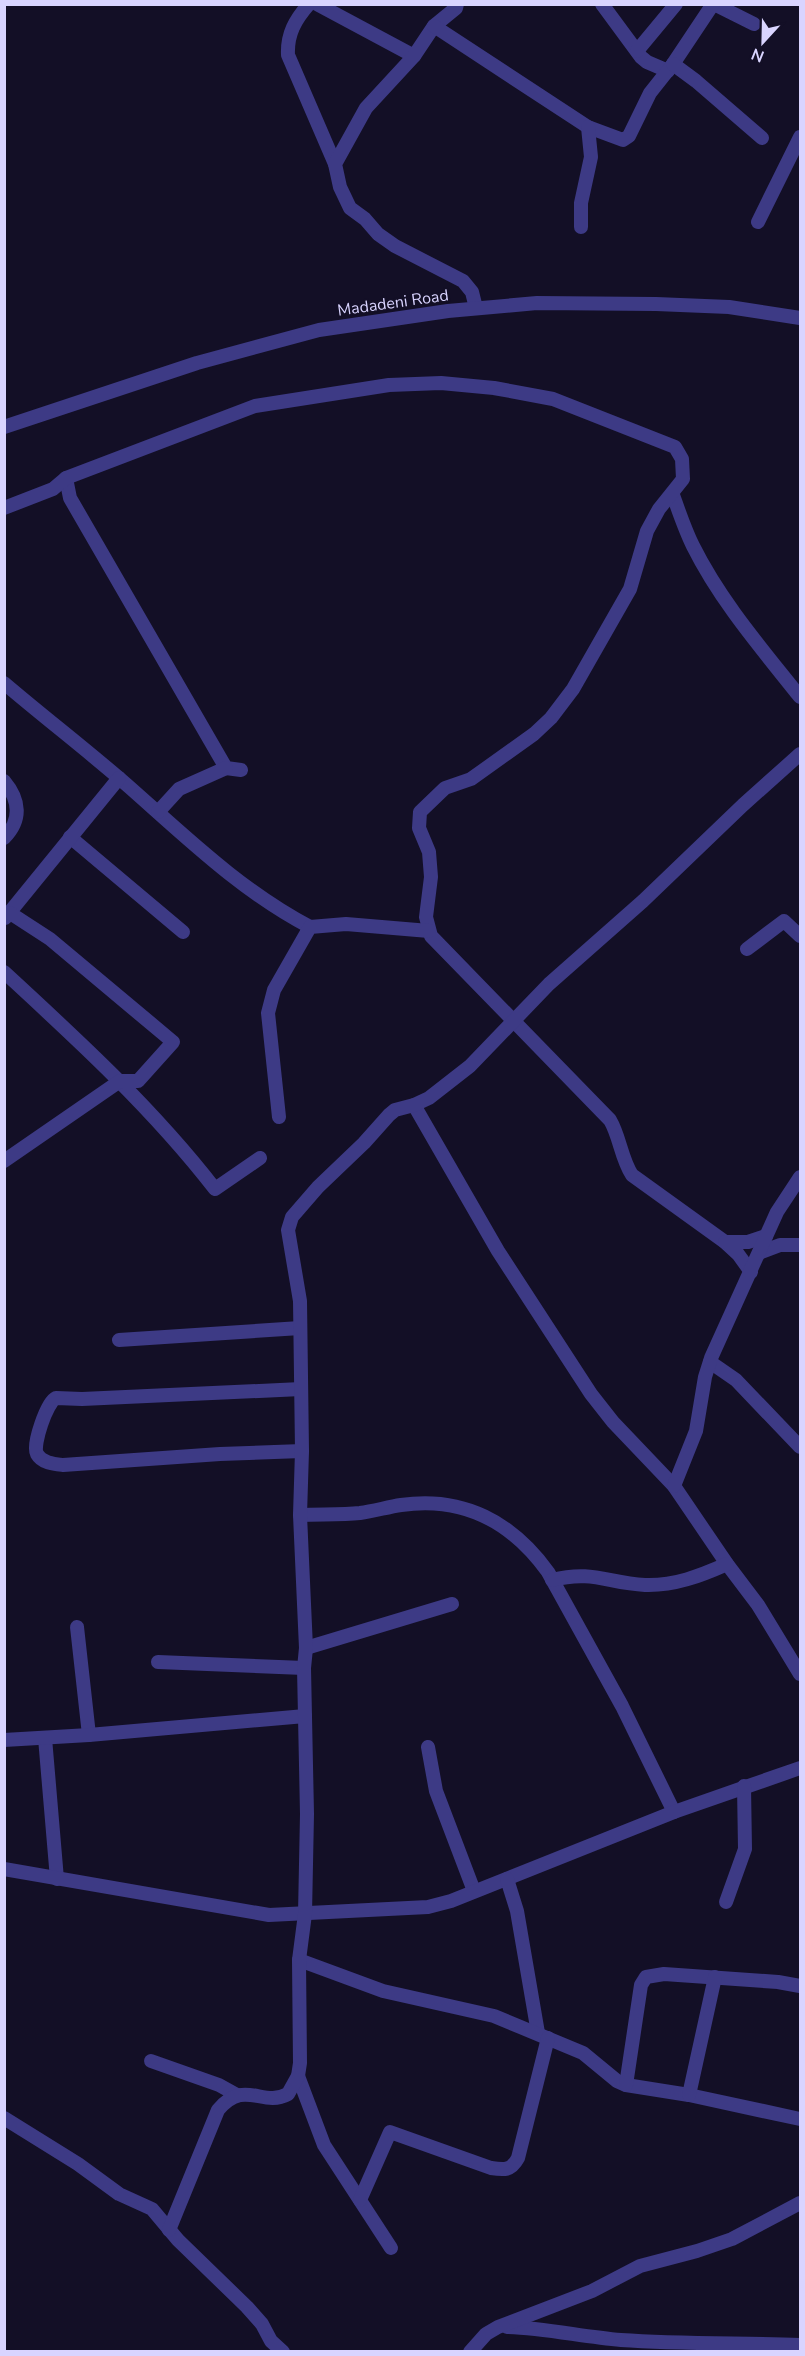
<svg xmlns="http://www.w3.org/2000/svg" width="805" height="2356" viewBox="0 0 805 2356" font-family="'Nunito Sans',sans-serif">
	<style>
		.lines { fill: none; stroke-linecap: round; stroke-linejoin: round }
		.minor { stroke: #3d3a85; stroke-width: 14 }
		.labels { text-anchor: middle; dominant-baseline: central; stroke-width: 4.5; stroke-linejoin: round; paint-order: stroke }
		.street-label { font-size: 16px; fill: #d9d4ff; stroke: #130f26 }
	</style>
	<rect width="100%" height="100%" fill="#130f26"/>
	<g class="lines">
		<g class="minor">
			<path d="M309,4c-14,16 -22,30 -21,51l47,109"/>
			<path d="M317,4l97,52"/>
			<path d="M457,4l-1,4 -22,18 -20,30 -48,52 -31,56 5,23 10,21 15,11 13,15 17,12 68,35 9,11 4,16"/>
			<path d="M602,4l39,53 6,5 21,9"/>
			<path d="M714,4l40,20"/>
			<path d="M434,26l154,101 35,13 6,-4 21,-43 23,-29 40,-60"/>
			<path d="M637,51l39,-47"/>
			<path d="M673,64l23,17 66,57"/>
			<path d="M758,222l42,-85"/>
			<path d="M581,227v-24l10,-46 -3,-30"/>
			<path d="M4,427l193,-64 122,-33 129,-19 89,-8 119,1 73,3 71,11"/>
			<path d="M66,478l4,20 156,270 15,2"/>
			<path d="M673,495c6,17 12,35 20,51 28,56 69,103 107,151"/>
			<path d="M4,508l49,-19 13,-11 189,-72 134,-21 52,-2 53,5 59,11 122,48 7,12 1,20 -24,30 -12,22 -17,58 -57,100 -22,29 -17,16 -63,45 -26,9 -25,24 -1,16 10,24 2,25 -5,40 5,19 179,184c10,17 11,38 22,55l93,67 13,12 13,18"/>
			<path d="M4,683c41,35 83,67 123,102 58,51 114,106 183,142"/>
			<path d="M4,781c16,19 18,39 0,57"/>
			<path d="M158,812l21,-23 47,-21"/>
			<path d="M70,837l113,95"/>
			<path d="M5,918l114,-140"/>
			<path d="M747,949l37,-28 16,15"/>
			<path d="M4,972c75,69 149,137 211,217l45,-31"/>
			<path d="M414,1105l84,146 93,143 22,28 61,64 53,78 31,41 42,69"/>
			<path d="M279,1117l-11,-104 6,-23 36,-63 36,-3 83,7"/>
			<path d="M4,1161l116,-80h18l35,-39 -123,-103 -40,-26"/>
			<path d="M725,1242h23l18,-6"/>
			<path d="M759,1253l21,-8h20"/>
			<path d="M119,1340l181,-12"/>
			<path d="M710,1362l26,18 64,67"/>
			<path d="M301,1389l-219,10 -26,-1c-9,4 -24,47 -19,56 5,9 17,10 26,11l157,-11 82,-3"/>
			<path d="M674,1486l22,-55 9,-54 6,-19 66,-146 23,-35"/>
			<path d="M300,1515c20,-1 41,0 60,-2 14,-2 28,-6 41,-8 62,-9 111,17 147,67l74,134 52,106"/>
			<path d="M552,1580c41,-10 55,3 93,5 29,1 55,-9 82,-21"/>
			<path d="M77,1627l12,108"/>
			<path d="M306,1648l146,-44"/>
			<path d="M158,1662l146,6"/>
			<path d="M45,1738l12,141"/>
			<path d="M4,1740l85,-5 216,-19"/>
			<path d="M428,1747l8,44 38,100"/>
			<path d="M4,1869l265,46 159,-8 23,-6 223,-89 126,-44"/>
			<path d="M507,1879l10,32 21,122"/>
			<path d="M726,1902l19,-53 -1,-63"/>
			<path d="M299,1960l84,31 111,25 89,37 34,28 9,4 63,10 111,24"/>
			<path d="M151,2061l68,24 18,10"/>
			<path d="M298,2076l26,69 67,103"/>
			<path d="M626,2085l15,-100 5,-8 18,-3 114,8 22,4"/>
			<path d="M689,2095l26,-118"/>
			<path d="M4,2118l74,46 41,30 33,15 26,31 69,67 15,17 9,17 12,11"/>
			<path d="M360,2200l30,-68 101,36c13,2 20,3 27,-10l30,-120"/>
			<path d="M169,2230l49,-120c27,-32 44,-2 70,-16l10,-18 2,-13 -1,-103 6,-46 2,-100 -3,-146 2,-20 -6,-133 2,-64 -2,-150 -12,-71 4,-13 26,-30 46,-44 25,-28 6,-5 19,-5 15,-7 41,-32 79,-82 94,-83 100,-96 57,-51"/>
			<path d="M507,2327c38,1 76,10 114,13 59,4 120,3 179,5"/>
			<path d="M470,2352l16,-18 12,-7 94,-36 48,-25 57,-15 35,-12 68,-36"/>
		</g>
	</g>
	<g class="labels">
		<g class="street-label">
			<text transform="translate(393 303) rotate(-8)">Madadeni Road</text>
		</g>
	</g>
	<rect width="805" height="2356" fill="none" stroke="#d9d4ff" stroke-width="12"/>
	<g transform="translate(763 42) rotate(202)" stroke="#130f26" stroke-width="4.5" paint-order="stroke">
	<path d="M0-4.5L10 22L0 15L-10 22Z" fill="#d9d4ff"/>
	<text y="-9" font-size="16" font-weight="bold" text-anchor="middle" fill="#d9d4ff">N</text>
	</g>
</svg>
